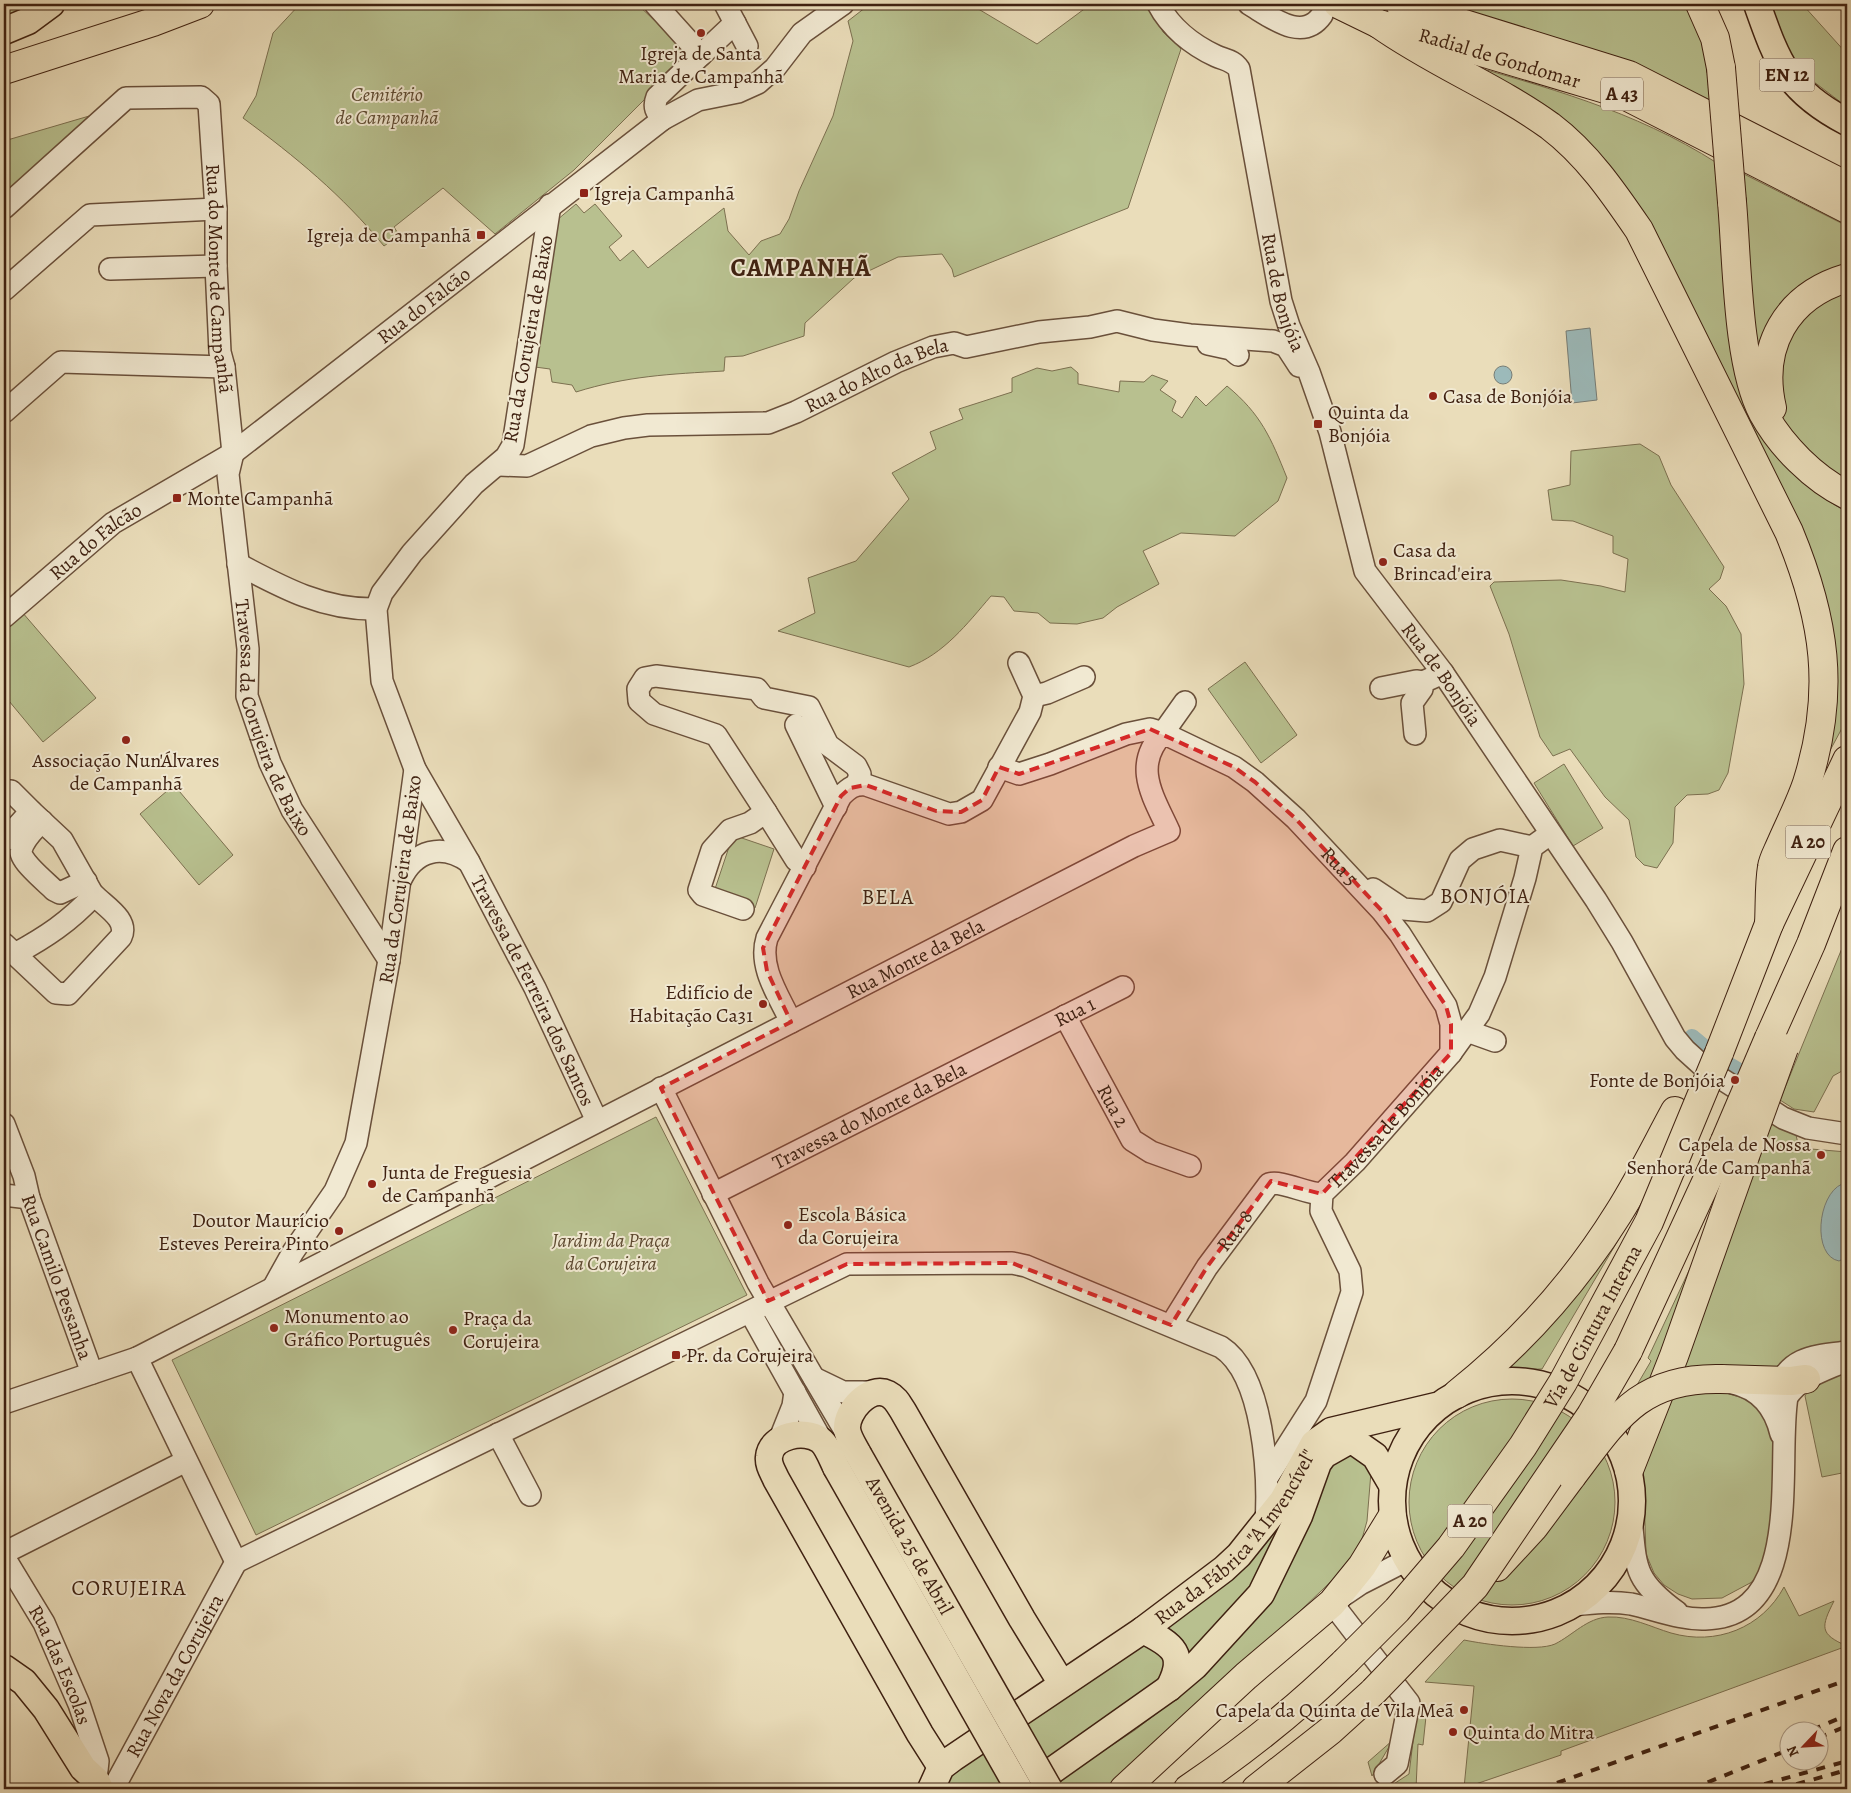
<svg xmlns="http://www.w3.org/2000/svg" width="1851" height="1793" viewBox="0 0 1851 1793" font-family="Alegreya,serif">
	<style>
		.green { fill: #b8c08f; stroke: #7c7050 }
		.water { fill: #9cbaba; stroke: #777d76 }
		.lines { fill: none; stroke-linecap: round; stroke-linejoin: round }
		.canal { stroke: #9cbaba; stroke-width: 16 }
		.minor-casing { stroke: #6a503b; stroke-width: 24 }
		.major-casing { stroke: #3f2111; stroke-width: 29 }
		.highway-casing { stroke: #3f2111; stroke-width: 30 }
		.minor { stroke: #f1e9d2; stroke-width: 21 }
		.major { stroke: #eaddba; stroke-width: 26 }
		.highway { stroke: #eaddba; stroke-width: 28 }
		.rail { stroke: #3f2111; stroke-width: 4; stroke-dasharray: 9 9; stroke-linecap: butt }
		.major-bridge-casing { stroke: #3f2111; stroke-width: 29; stroke-linecap: butt }
		.highway-bridge-casing { stroke: #3f2111; stroke-width: 30; stroke-linecap: butt }
		.major-bridge { stroke: #eaddba; stroke-width: 26 }
		.highway-bridge { stroke: #eaddba; stroke-width: 28 }
		.marked { fill: #d62828; fill-opacity: 0.2; stroke: #d62828; stroke-width: 4; stroke-dasharray: 10 6; stroke-linejoin: round }
		.poi-dot { fill: #8f2418; stroke: #f1e9d2; stroke-width: 2 }
		.labels { text-anchor: middle; dominant-baseline: central; stroke-width: 4; stroke-linejoin: round; paint-order: stroke }
		.shield { fill: #f1e9d2; stroke: #745d4b; stroke-width: 1 }
		.shield-label { font-size: 19px; font-weight: bold; fill: #3f2111 }
		.poi-label { font-size: 20px; fill: #3f2111; stroke: #f1e9d2; text-anchor: start }
		.street-label { font-size: 20px; fill: #3f2111; stroke: #f1e9d2 }
		.park-label { font-size: 20px; font-style: italic; fill: #5d4930; stroke: #f1e9d2 }
		.neighbourhood-label { font-size: 21px; letter-spacing: 1px; fill: #3f2111; stroke: #f1e9d2 }
		.district-label { font-size: 25px; font-weight: bold; letter-spacing: 1px; fill: #3f2111; stroke: #f1e9d2 }
	</style>
	<rect width="100%" height="100%" fill="#eaddba"/>
	<filter id="stains"><feTurbulence type="fractalNoise" baseFrequency=".004" numOctaves="4"/><feColorMatrix values="0 0 0 0 .2 0 0 0 0 .09 0 0 0 0 .02 0 0 0 .5 -.17"/></filter>
	<radialGradient id="worn" r=".72"><stop offset=".6" stop-color="#630" stop-opacity="0"/><stop offset="1" stop-color="#630" stop-opacity=".3"/></radialGradient>
	<g class="green">
		<path d="M17,4h20l-33,18v-11z"/>
		<path d="M300,4h337l53,50 -116,116 -79,64 -52,-46 -49,39 5,8 -15,11c-42,-51 -88,-89 -141,-128l13,-22 17,-63z"/>
		<path d="M870,4h100l67,40 54,-40h58l14,28 18,17 -53,159 -174,69 -2,-8 -10,-15 -44,3 -44,21 -49,45 -1,13 -61,20 -18,1 -1,14c-54,3 -97,5 -148,21l-4,-7 -20,-3 -2,-13 -15,-2 22,-147 19,-16 8,9 11,-9 27,32 -13,11 11,14 13,-11 15,18 76,-60 4,23 21,24 12,-14 19,-7 9,-15 10,-28 34,-75 20,-75 -5,-20z"/>
		<path d="M1422,4h264c29,33 26,65 28,106z"/>
		<path d="M1768,4l35,1 44,49v53l-50,-38z"/>
		<path d="M1452,60c93,27 182,50 265,103l52,284c25,29 45,47 78,65v207l-27,50 4,-145 -216,-446z"/>
		<path d="M96,114l-92,80v-53z"/>
		<path d="M1740,172l107,54v48l-90,93z"/>
		<path d="M1847,291v195l-59,-53 -8,-20 -4,-20 11,-54 27,-34z"/>
		<path d="M1071,367l7,6v11l41,8 1,-11 24,1 8,-7 16,6 -8,9 16,11 -4,10 10,7 14,-22 10,10 21,-20c34,28 44,52 60,92l-9,23 -43,35 -54,-3 -38,18 16,33 -42,23 -14,11 -26,6 -27,-1 -12,-10 -24,-2 -10,-14 -13,-1c-24,28 -47,58 -82,71l-131,-36 37,-18 -7,-35 48,-17 53,-62 -17,-26 44,-24 -6,-17 33,-13 -4,-10 53,-17v-14l25,-10 15,3z"/>
		<path d="M1640,444l19,12 12,29 53,82 -4,12 -11,10 17,17 15,28 3,50 -16,89 -9,17 -11,4 -21,1 -12,12 -2,36 -16,25 -13,-3 -8,-8 -7,-37 -24,-23 -35,-48 -17,7 -13,-19 -31,-103 -19,-48 4,-4 67,-2 40,6 24,6 3,-33 -15,-6v-17l-40,-15 -21,-1 -4,-30 22,-5 1,-34z"/>
		<path d="M22,612l74,86 -53,44 -39,-47v-68z"/>
		<path d="M1245,662l52,73 -36,28 -53,-74z"/>
		<path d="M1564,764l39,64 -30,18 -39,-63z"/>
		<path d="M174,785l59,70 -34,30 -59,-71z"/>
		<path d="M733,835l41,14 -19,59 -42,-13z"/>
		<path d="M1847,936v137l-5,-2 -9,5 -19,36 -20,-3 -14,-9z"/>
		<path d="M656,1117l91,178 -491,240 -84,-175z"/>
		<path d="M1770,1123l26,12 3,13 48,4v190l-60,16 -14,12 -97,2z"/>
		<path d="M1634,1208l-14,29 -78,132 -44,1z"/>
		<path d="M1701,1245l-43,132 -18,10 -3,-2 14,-24 -3,-3z"/>
		<path d="M1847,1371v101l-25,5 -17,-81 5,-8z"/>
		<path d="M1723,1392l26,8 13,9 13,33 -5,96 -11,35 -7,9 -30,16 -30,1 -14,-5 -14,-9 -10,-12 -8,-19 -3,-89 18,-64 19,-6z"/>
		<circle cx="1512" cy="1502" r="103"/>
		<path d="M1343,1453l20,6 8,13 -4,49 -7,25 -17,24 -177,169 -56,50h-64l89,-59 34,-26 104,-111 24,-42 28,-74 9,-17z"/>
		<path d="M1279,1513l6,16 -50,85 -45,41c-4,-14 -14,-24 -28,-30z"/>
		<path d="M1784,1587l15,29 35,-15c-13,26 -15,33 13,45l-286,105v4l-97,33 10,-102 -49,-4 39,-42c20,4 73,12 91,4 18,-9 32,-26 53,-27 22,-1 43,10 63,16 45,13 91,-5 113,-46z"/>
		<path d="M1144,1644l21,11 2,20 -159,114h-67l6,-13z"/>
		<path d="M1422,1706l5,1 -4,38 -5,-1 -2,45h-30l23,-15 8,-65z"/>
		<path d="M1393,1740l-21,36 -4,-14z"/>
	</g>
	<g class="water">
		<path d="M1590,328l7,72 -25,3 -6,-72z"/>
		<circle cx="1503" cy="375" r="9"/>
		<path d="M1842,1184h5v73l-8,4c-27,-5 -22,-66 3,-77z"/>
	</g>
	<g class="lines">
		<path class="canal" d="M1692,1037l24,20 42,25"/>
		<g class="minor-casing">
			<g id="minor">
				<path d="M655,4l46,51 -44,42c-4,10 -1,15 6,22"/>
				<path d="M725,4l22,42"/>
				<path id="s1" d="M1158,4c12,23 34,41 58,52 9,4 17,4 23,13l42,232 8,25 20,46 21,60 35,139 78,102 153,227 26,42 53,96 10,12 21,19 77,49 25,10 39,6"/>
				<path d="M1249,4c22,13 53,39 73,11"/>
				<path d="M701,55l34,-32"/>
				<path id="s2" d="M550,205l-37,240 -7,12 -32,27 -62,69 -30,40 -6,16 6,72 33,88 54,93 66,126 62,133"/>
				<path id="s3" d="M4,208l122,-110 75,-1 8,7 7,105v57l4,86 4,15 9,86 -5,21 20,175 -1,47 23,67 22,47 97,150"/>
				<path d="M110,269l106,-3"/>
				<path d="M4,290l86,-75 126,-6"/>
				<path d="M1208,344l23,5 7,6"/>
				<path d="M4,412l57,-50 163,5"/>
				<path id="s4" d="M499,465l28,1 64,-30 33,-8 24,-3 120,-2 28,-11 100,-50 37,-15 21,-4 12,4 73,-15 51,-5 27,-6 36,9 37,5 83,6 13,5 13,20"/>
				<path d="M238,564c45,24 86,46 138,45"/>
				<path id="s5" d="M4,617l109,-94 120,-70 430,-334 35,-19 40,-8 20,-9 17,-15 27,-35 41,-29"/>
				<path d="M1381,688l35,-7 7,1"/>
				<path d="M1034,696l13,-3 37,-16"/>
				<path d="M796,725l40,82"/>
				<path d="M1415,734l-3,-31 10,-14 1,-7 20,-9"/>
				<path d="M999,767l20,7 31,-10 76,-30 24,-5 13,4 22,-31"/>
				<path d="M4,791h7l20,20 -27,30"/>
				<path d="M32,812l30,28 30,53"/>
				<path d="M766,812l-50,-77 -62,-21 -15,-13 -1,-12 7,-11 11,-2 101,13 7,9 45,9 19,38 28,21 4,8 -3,10"/>
				<path d="M42,821c-7,8 -19,18 -21,30 -2,9 26,32 33,39l6,3 26,-12"/>
				<path d="M401,879c14,-29 41,-36 68,-17"/>
				<path d="M1373,889l30,20 24,2 14,-9 19,-42 13,-11 27,-9 32,7"/>
				<path d="M743,909l-40,-14 -4,-5 13,-40 18,-20 20,-7 16,-11 30,48 9,7"/>
				<path d="M4,944l52,49 12,1 53,-57c8,-17 -15,-30 -27,-42 -25,27 -48,42 -79,59"/>
				<path id="s6" d="M1065,1016l67,124 19,12 39,14"/>
				<path d="M791,1022c-12,-26 -33,-55 -24,-84l74,-142c8,-8 13,-12 25,-11l83,29 12,-2 21,-12 48,-88 4,-16 -15,-33"/>
				<path d="M1467,1031l28,10"/>
				<path d="M661,1088l97,195 90,153"/>
				<path id="s7" d="M4,1124l20,52 5,22 63,175"/>
				<path id="s8" d="M713,1194l410,-207"/>
				<path d="M4,1195l25,3"/>
				<path id="s9" d="M273,1288l20,-36 42,-61 21,-48 33,-183 26,-191"/>
				<path d="M750,1312l72,129"/>
				<path id="s10" d="M1171,1325l36,-58 62,-83c12,-4 38,10 53,10"/>
				<path d="M137,1358l99,204"/>
				<path d="M814,1378l29,14h35"/>
				<path d="M1733,1383c27,6 42,25 48,51"/>
				<path d="M1776,1392c13,-36 38,-36 71,-40"/>
				<path id="s11" d="M4,1403l133,-45 997,-512 35,-15c-16,-35 -37,-65 -6,-98l71,34 21,15 41,37 86,92 18,23 46,72 5,18v29"/>
				<path d="M498,1434l32,61"/>
				<path d="M779,1441l14,-35 2,-14"/>
				<path id="s12" d="M1267,1478l49,-77 36,-109 -2,-21 -29,-60 1,-17 33,-32 96,-109 28,-39 16,-37 30,-99 7,-31 18,-13"/>
				<path d="M1631,1517c5,50 2,63 46,95"/>
				<path d="M4,1553l182,-92"/>
				<path id="s13" d="M4,1557l40,66 35,81 19,57 -2,19"/>
				<path d="M236,1562l611,-298 165,-1 14,3 195,81c43,28 48,129 45,176"/>
				<path d="M1574,1605c19,-2 37,-4 57,-1 24,5 49,16 74,15 101,-2 71,-157 82,-222 14,-21 39,-27 60,-37"/>
				<path d="M1385,1774l12,-10 12,-61 -77,-100 28,-19 47,-24"/>
				<path id="s14" d="M113,1789l123,-227"/>
			</g>
		</g>
		<g class="major-casing">
			<g id="major">
				<path d="M1757,4c21,60 31,87 90,118"/>
				<path d="M4,31l24,-10 23,-17"/>
				<circle cx="1512" cy="1501" r="120"/>
				<path d="M858,1454c-4,-8 -10,-16 -11,-25 -1,-18 22,-44 41,-35 8,4 11,11 15,17l119,208 40,65"/>
				<path d="M836,1467c-4,-8 -9,-22 -16,-27 -15,-11 -49,-5 -51,17 -1,8 4,15 7,22l144,255 21,33"/>
				<path d="M1143,1630c30,15 44,24 26,58"/>
				<path d="M4,1668l20,14 22,27 37,59 13,12 4,9"/>
				<path id="s15" d="M931,1789l10,-22 12,-9 190,-128 81,-61 15,-14 44,-55 31,-57 17,-12 105,-25"/>
				<path d="M1026,1789l143,-101 26,-22 66,-72 38,-78 19,-53 6,-8 23,-13h8l20,14 17,29"/>
			</g>
		</g>
		<g class="highway-casing">
			<g id="highway">
				<path id="s16" d="M1338,4l41,20 52,13 191,57 225,115"/>
				<path d="M1400,4l229,71 218,111"/>
				<path d="M1700,4l15,34 6,30"/>
				<path d="M1379,24c55,39 117,63 171,102 37,28 63,66 89,104l150,302c36,87 47,159 18,251 -7,21 -18,42 -27,63 -3,7 -7,14 -8,21 -3,18 -2,39 -3,57"/>
				<path d="M4,70l149,-48 47,-18"/>
				<path d="M1732,202c5,56 5,163 31,211 18,33 51,66 84,82"/>
				<path d="M1772,408c-14,-61 14,-112 75,-130"/>
				<path d="M1769,1038l42,-94 36,-93"/>
				<path d="M1719,1053l50,-129 78,-164"/>
				<path d="M1628,1351l97,-210"/>
				<path d="M1721,1379l70,2 15,-2"/>
				<path d="M1457,1394c63,-50 118,-111 161,-180 21,-33 38,-68 57,-103"/>
				<path d="M1629,1470l45,-114 71,-200"/>
				<path d="M1497,1567l37,-40 38,-51"/>
				<path d="M1124,1789l122,-113 86,-73 30,-37 30,-49"/>
				<path d="M1188,1789c56,-38 109,-80 157,-127"/>
				<path d="M1256,1789l75,-59 43,-39"/>
			</g>
		</g>
		<use href="#minor" class="minor"/>
		<use href="#major" class="major"/>
		<use href="#highway" class="highway"/>
		<g class="rail">
			<path d="M1812,1730l35,-15"/>
			<path d="M1818,1738l29,-12"/>
			<path d="M1540,1789l307,-109"/>
			<path d="M1691,1789l97,-39"/>
			<path d="M1747,1789l100,-28"/>
			<path d="M1779,1789l68,-19"/>
		</g>
		<g class="major-bridge-casing">
			<g id="major-bridge">
				<path id="s17" d="M858,1454l191,335"/>
				<path d="M836,1467l183,322"/>
			</g>
		</g>
		<g class="highway-bridge-casing">
			<g id="highway-bridge">
				<path d="M1721,68l11,134"/>
				<path d="M1725,1141l44,-103"/>
				<path d="M1745,1156l39,-108"/>
				<path d="M1572,1476c44,-58 68,-99 149,-97"/>
				<path id="s18" d="M1345,1662l52,-52 54,-63 72,-101 40,-64 86,-160 70,-169"/>
				<path d="M1374,1691l101,-105 116,-171 37,-64"/>
			</g>
		</g>
		<use href="#major-bridge" class="major-bridge"/>
		<use href="#highway-bridge" class="highway-bridge"/>
	</g>
	<path class="marked" d="M1150,729l84,38 21,15 41,37 86,92 64,95 5,18v29l-129,141 -51,-13 -64,86 -36,58 -159,-62 -165,1 -79,37 -107,-213 130,-66 -24,-51 -4,-23 78,-152 9,-8 16,-3 70,26 25,1 21,-12 17,-33 20,7z"/>
	<g class="poi-dot">
		<circle cx="701" cy="33" r="5"/>
		<rect x="579" y="188" width="10" height="10" rx="2.5"/>
		<rect x="476" y="230" width="10" height="10" rx="2.5"/>
		<circle cx="1433" cy="396" r="5"/>
		<rect x="1313" y="419" width="10" height="10" rx="2.5"/>
		<rect x="172" y="493" width="10" height="10" rx="2.5"/>
		<circle cx="1383" cy="562" r="5"/>
		<circle cx="126" cy="740" r="5"/>
		<circle cx="763" cy="1004" r="5"/>
		<circle cx="1735" cy="1080" r="5"/>
		<circle cx="1821" cy="1155" r="5"/>
		<circle cx="372" cy="1184" r="5"/>
		<circle cx="788" cy="1225" r="5"/>
		<circle cx="339" cy="1231" r="5"/>
		<circle cx="274" cy="1328" r="5"/>
		<circle cx="453" cy="1330" r="5"/>
		<rect x="671" y="1350" width="10" height="10" rx="2.5"/>
		<circle cx="1464" cy="1710" r="5"/>
		<circle cx="1453" cy="1732" r="5"/>
	</g>
	<g class="labels">
		<g class="shield">
			<rect x="1759.5" y="58.5" width="55" height="33" rx="4"/>
			<rect x="1601" y="77.5" width="42" height="33" rx="4"/>
			<rect x="1785.5" y="825.5" width="45" height="33" rx="4"/>
			<rect x="1447.5" y="1504.5" width="45" height="33" rx="4"/>
		</g>
		<g class="shield-label">
			<text x="1787" y="75">EN 12</text>
			<text x="1622" y="94">A 43</text>
			<text x="1808" y="842">A 20</text>
			<text x="1470" y="1521">A 20</text>
		</g>
		<g class="poi-label">
			<text x="701" y="53" text-anchor="middle">Igreja de Santa<tspan x="701" dy="23">Maria de Campanhã</tspan></text>
			<text x="594" y="193">Igreja Campanhã</text>
			<text x="471" y="235" text-anchor="end">Igreja de Campanhã</text>
			<text x="1443" y="396">Casa de Bonjóia</text>
			<text x="1328" y="412">Quinta da<tspan x="1328" dy="23">Bonjóia</tspan></text>
			<text x="187" y="498">Monte Campanhã</text>
			<text x="1393" y="550">Casa da<tspan x="1393" dy="23">Brincad'eira</tspan></text>
			<text x="126" y="760" text-anchor="middle">Associação Nun'Álvares<tspan x="126" dy="23">de Campanhã</tspan></text>
			<text x="753" y="992" text-anchor="end">Edifício de<tspan x="753" dy="23">Habitação Ca31</tspan></text>
			<text x="1725" y="1080" text-anchor="end">Fonte de Bonjóia</text>
			<text x="1811" y="1144" text-anchor="end">Capela de Nossa<tspan x="1811" dy="23">Senhora de Campanhã</tspan></text>
			<text x="382" y="1172">Junta de Freguesia<tspan x="382" dy="23">de Campanhã</tspan></text>
			<text x="798" y="1214">Escola Básica<tspan x="798" dy="23">da Corujeira</tspan></text>
			<text x="329" y="1220" text-anchor="end">Doutor Maurício<tspan x="329" dy="23">Esteves Pereira Pinto</tspan></text>
			<text x="284" y="1316">Monumento ao<tspan x="284" dy="23">Gráfico Português</tspan></text>
			<text x="463" y="1318">Praça da<tspan x="463" dy="23">Corujeira</tspan></text>
			<text x="686" y="1355">Pr. da Corujeira</text>
			<text x="1454" y="1710" text-anchor="end">Capela da Quinta de Vila Meã</text>
			<text x="1463" y="1732">Quinta do Mitra</text>
		</g>
		<g class="street-label">
			<text stroke="none"><textPath href="#s16" startOffset="171">Radial de Gondomar</textPath></text>
			<text stroke="none"><textPath href="#s3" startOffset="425">Rua do Monte de Campanhã</textPath></text>
			<text stroke="none"><textPath href="#s1" startOffset="334">Rua de Bonjóia</textPath></text>
			<text stroke="none"><textPath href="#s5" startOffset="524">Rua do Falcão</textPath></text>
			<text transform="translate(528 339) rotate(-80)">Rua da Corujeira de Baixo</text>
			<text stroke="none"><textPath href="#s4" startOffset="396">Rua do Alto da Bela</textPath></text>
			<text stroke="none"><textPath href="#s5" startOffset="119">Rua do Falcão</textPath></text>
			<text stroke="none"><textPath href="#s1" startOffset="754">Rua de Bonjóia</textPath></text>
			<text stroke="none"><textPath href="#s3" startOffset="872">Travessa da Corujeira de Baixo</textPath></text>
			<text stroke="none"><textPath href="#s11" startOffset="1630">Rua 5</textPath></text>
			<text stroke="none"><textPath href="#s9" startOffset="435">Rua da Corujeira de Baixo</textPath></text>
			<text stroke="none"><textPath href="#s11" startOffset="1015">Rua Monte da Bela</textPath></text>
			<text stroke="none"><textPath href="#s2" startOffset="876">Travessa de Ferreira dos Santos</textPath></text>
			<text stroke="none"><textPath href="#s8" startOffset="405">Rua 1</textPath></text>
			<text stroke="none"><textPath href="#s6" startOffset="102">Rua 2</textPath></text>
			<text stroke="none"><textPath href="#s8" startOffset="175">Travessa do Monte da Bela</textPath></text>
			<text stroke="none"><textPath href="#s12" startOffset="404">Travessa de Bonjóia</textPath></text>
			<text stroke="none"><textPath href="#s10" startOffset="114">Rua 8</textPath></text>
			<text stroke="none"><textPath href="#s7" startOffset="162">Rua Camilo Pessanha</textPath></text>
			<text stroke="none"><textPath href="#s18" startOffset="419">Via de Cintura Interna</textPath></text>
			<text stroke="none"><textPath href="#s15" startOffset="401">Rua da Fábrica "A Invencível"</textPath></text>
			<text stroke="none"><textPath href="#s17" startOffset="105">Avenida 25 de Abril</textPath></text>
			<text stroke="none"><textPath href="#s13" startOffset="122">Rua das Escolas</textPath></text>
			<text stroke="none"><textPath href="#s14" startOffset="129">Rua Nova da Corujeira</textPath></text>
		</g>
		<g class="park-label">
			<text x="387" y="94">Cemitério<tspan x="387" dy="23">de Campanhã</tspan></text>
			<text x="611" y="1240">Jardim da Praça<tspan x="611" dy="23">da Corujeira</tspan></text>
		</g>
		<g class="neighbourhood-label">
			<text x="1485" y="896">BONJÓIA</text>
			<text x="888" y="897">BELA</text>
			<text x="129" y="1588">CORUJEIRA</text>
		</g>
		<g class="district-label">
			<text x="801" y="268">CAMPANHÃ</text>
		</g>
	</g>
	<rect width="1851" height="1793" fill="none" stroke="#eaddba" stroke-width="20"/>
	<rect x="5" y="5" width="1841" height="1783" fill="none" stroke="#3f2111" stroke-width="2.5"/>
	<rect x="10" y="10" width="1831" height="1773" fill="none" stroke="#3f2111"/>
	<g transform="translate(1804 1746) rotate(245)"><circle r="24" fill="#f1e9d2" stroke="#aa9985"/>
	<path d="M0-4L9 19L0 12L-9 19Z" fill="#8f2418"/>
	<text y="-8" font-size="14" font-weight="bold" text-anchor="middle" fill="#3f2111">N</text>
	</g>
	<rect width="100%" height="100%" filter="url(#stains)"/>
	<rect width="100%" height="100%" fill="url(#worn)"/>
</svg>
